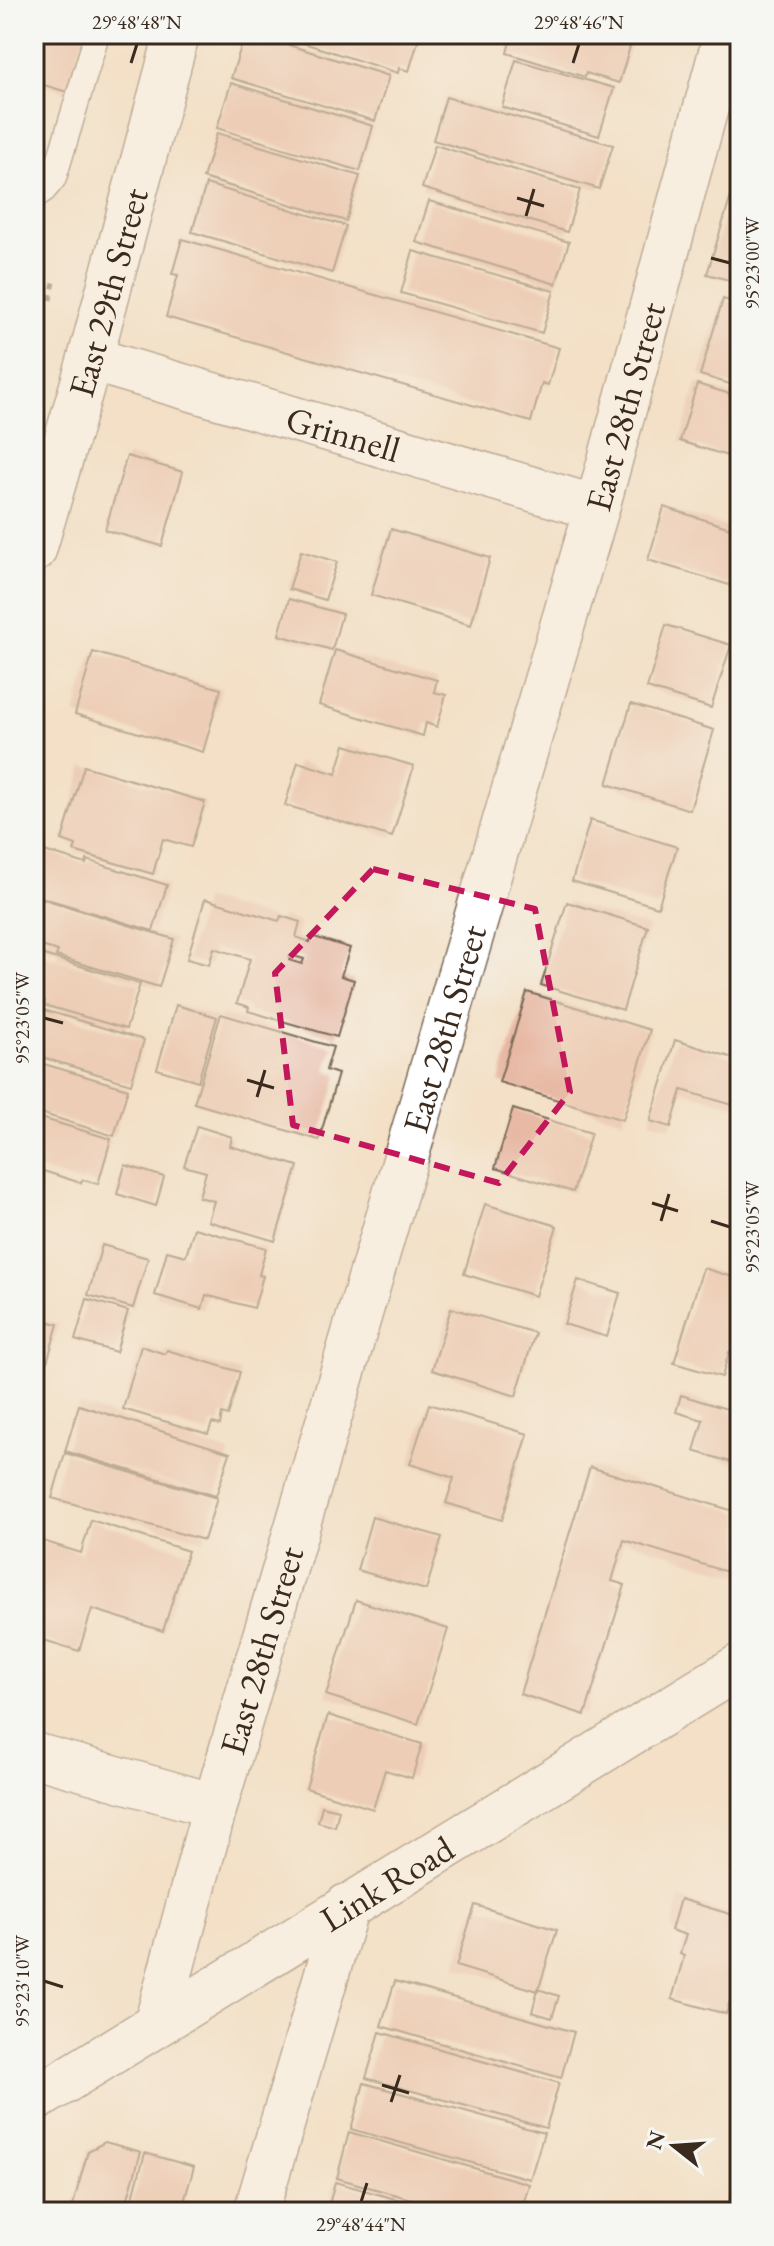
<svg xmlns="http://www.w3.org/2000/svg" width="774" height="2246" viewBox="0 0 774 2246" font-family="'EB Garamond',serif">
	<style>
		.building { fill: #e7b7a2; fill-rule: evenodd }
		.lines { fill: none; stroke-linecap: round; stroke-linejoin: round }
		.service-casing { stroke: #7b6a59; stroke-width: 27 }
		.minor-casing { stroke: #7b6a59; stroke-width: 47 }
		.path { stroke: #7b6a59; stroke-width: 5; stroke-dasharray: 6 6; stroke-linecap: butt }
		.service { stroke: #fff; stroke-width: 24 }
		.minor { stroke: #fff; stroke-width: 44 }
		.marked { fill: none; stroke: #c2185b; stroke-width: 6; stroke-dasharray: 16 10; stroke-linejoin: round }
		.ticks { fill: none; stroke: #3b2a1e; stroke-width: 3 }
		.labels { text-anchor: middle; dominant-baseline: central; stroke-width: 6; stroke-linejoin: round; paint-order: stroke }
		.street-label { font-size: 36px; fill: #3b2a1e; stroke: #f6f6f2 }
		.neatline { fill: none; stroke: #3b2a1e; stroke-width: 3 }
		.ticks-label { font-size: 20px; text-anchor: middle; fill: #3b2a1e }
	</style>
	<rect width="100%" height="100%" fill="#f6f6f2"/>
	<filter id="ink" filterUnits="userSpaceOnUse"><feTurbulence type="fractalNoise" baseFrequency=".0125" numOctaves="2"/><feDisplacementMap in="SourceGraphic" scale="16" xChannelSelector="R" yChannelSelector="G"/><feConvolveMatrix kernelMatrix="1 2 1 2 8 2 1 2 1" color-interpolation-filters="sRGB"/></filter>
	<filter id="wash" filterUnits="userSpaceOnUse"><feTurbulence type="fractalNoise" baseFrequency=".006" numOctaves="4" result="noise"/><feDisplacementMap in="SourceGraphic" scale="32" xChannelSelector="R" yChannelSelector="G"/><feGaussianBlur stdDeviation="1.8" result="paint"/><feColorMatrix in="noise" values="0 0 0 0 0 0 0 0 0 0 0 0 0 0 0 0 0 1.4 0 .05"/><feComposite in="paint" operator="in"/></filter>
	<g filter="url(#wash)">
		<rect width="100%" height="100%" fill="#f3e0c6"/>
		<g id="blocks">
			<g class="building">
				<path d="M34,34h50l-17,58 -33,-10z"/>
				<path d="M245,34h8l136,42 -14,45 -144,-43z"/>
				<path d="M275,34h135l9,4 -10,33 -10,-3 -1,5z"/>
				<path d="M512,34h102l18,6 -13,43 -33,-10 -1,4 -78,-24z"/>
				<path d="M516,60l98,28 -15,48 -97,-29z"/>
				<path d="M231,83l142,43 -13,45 -143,-43z"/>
				<path d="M446,97l167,48 -14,44 -166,-49z"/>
				<path d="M217,133l143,43 -14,45 -143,-43z"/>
				<path d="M435,145l145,45 -13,42 -145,-44z"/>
				<path d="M740,167v116l-33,-9z"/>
				<path d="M206,184l140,42 -14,47 -140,-41z"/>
				<path d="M429,201l140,41 -13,42 -140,-42z"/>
				<path d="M182,239l377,109 -11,37 -6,-2 -11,39 -365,-105 12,-42 -6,-1z"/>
				<path d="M413,251l141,40 -12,42 -141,-40z"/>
				<path d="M723,299l17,5v83l-40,-12z"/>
				<path d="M697,384l43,13v63l-60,-19z"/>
				<path d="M127,456l56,16 -21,74 -57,-16z"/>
				<path d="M664,507l76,24 -1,57 -91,-28z"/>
				<path d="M391,529l99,29 -19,67 -100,-30z"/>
				<path d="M301,551l36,11 -12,38 -36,-11z"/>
				<path d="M289,599l53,15 -10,36 -53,-15z"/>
				<path d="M666,625l65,20 -20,63 -64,-20z"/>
				<path d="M335,650l102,30 -3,12 12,3 -9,32 -11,-4 -3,13 -104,-31z"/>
				<path d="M93,652l128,37 -18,63 -128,-38z"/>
				<path d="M631,704l83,26 -24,80 -83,-26z"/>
				<path d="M345,745l69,21 -22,71 -107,-32 13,-43 38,12z"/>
				<path d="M84,766l121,36 -14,45 -28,-8 -10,35 -79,-23 2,-6 -14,-5z"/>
				<path d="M590,820l87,27 -19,60 -86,-26z"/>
				<path d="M38,849l48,15 1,-4 80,25 -14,46 -119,-36v-42l2,1z"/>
				<path d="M34,896l140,43 -15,48 -103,-31 2,-5 -24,-7z"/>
				<path d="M205,899l74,22 2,-5 19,6 -4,15 14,5 1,-6 39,12 -9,28 13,4 -17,57 -89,-26 1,-4 -12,-4 13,-44 -36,-11 -5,17 -22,-6zM290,955l14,4 -2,5 -13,-4z"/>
				<path d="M567,902l81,25 -25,83 -82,-25z"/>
				<path d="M34,952l106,32 -14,45 -82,-24 1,-4 -11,-3z"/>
				<path d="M527,992l123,38 -27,90 -124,-38z"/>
				<path d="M176,1005l41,12 -19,64 -41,-12z"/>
				<path d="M34,1007l110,33 -13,44 -97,-29z"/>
				<path d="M221,1014l112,33 -7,23 12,4 -19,66 -125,-37z"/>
				<path d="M675,1040l65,20v33l-4,13 -54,-16 -11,37 -21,-6z"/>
				<path d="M34,1061l94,28 -14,47 -80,-25z"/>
				<path d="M513,1109l78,24 -18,59 -78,-24z"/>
				<path d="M34,1116l77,23 -13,45 -15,-4 -2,3 -47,-15z"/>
				<path d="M197,1126l35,11 -2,9 68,20 -23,75 -67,-20 6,-20 -15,-4 7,-25 -22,-6z"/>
				<path d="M125,1165l39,12 -8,29 -39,-12z"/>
				<path d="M34,1177l8,2 -7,24h-1z"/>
				<path d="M485,1204l72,22 -22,70 -71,-22z"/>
				<path d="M739,1218h1v36l-11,-3z"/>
				<path d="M194,1228l72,20 -7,27 4,1 -9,32 -48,-13 -4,14 -47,-14 12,-44 19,5z"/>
				<path d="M102,1245l46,13 -15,50 -45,-13z"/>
				<path d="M703,1268l37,11v76l-11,-3 -7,25 -48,-14z"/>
				<path d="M578,1280l42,13 -13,44 -43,-13z"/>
				<path d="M87,1299l41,12 -12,41 -41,-12z"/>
				<path d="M451,1308l84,25 -19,63 -84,-26z"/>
				<path d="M39,1319l19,5 -17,59 -7,-2v-50z"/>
				<path d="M141,1346l24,8 2,-4 73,22 -12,44 -6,-2 -2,11 -8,-2 -4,11 -85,-25z"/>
				<path d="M681,1395l59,18v52l-46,-14 9,-31 -27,-8z"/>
				<path d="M429,1404l99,30 -26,86 -56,-17 8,-25 -44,-14z"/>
				<path d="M79,1405l151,48 -14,43 -151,-45z"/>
				<path d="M65,1453l152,45 -13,42 -152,-42z"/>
				<path d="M590,1467l150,46v63l-116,-36 -12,41 13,4 -40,130 -65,-21z"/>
				<path d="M372,1517l70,20 -16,53 -69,-20z"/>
				<path d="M91,1520l97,31 -25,80 -71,-22 -13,42 -45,-14v-99l47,15z"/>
				<path d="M356,1600l92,29 -30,95 -92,-29z"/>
				<path d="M328,1715l94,29 -10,34 -27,-8 -12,39 -67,-21z"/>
				<path d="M322,1806l17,4 -4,17 -17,-5z"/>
				<path d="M739,1840h1v31l-9,-3z"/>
				<path d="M680,1899l60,18v62l-3,-1 -11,36 -54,-15 12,-43 -4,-2 6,-19 -15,-5z"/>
				<path d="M475,1905l82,25 -19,61 -82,-25z"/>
				<path d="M395,1981l179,51 -13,46 -180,-52z"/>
				<path d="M538,1989l21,7 -7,22 -20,-6z"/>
				<path d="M380,2032l179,51 -13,45 -180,-50z"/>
				<path d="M364,2083l180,50 -14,46 -179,-50z"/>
				<path d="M349,2132l180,52 -8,28h-65l-119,-34z"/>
				<path d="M105,2142l36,10 -17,60h-53l17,-61z"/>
				<path d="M145,2153l49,14 -13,45h-52z"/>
				<path d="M739,2168l1,44h-14z"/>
				<path d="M335,2182l103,29v1h-111z"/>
			</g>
		</g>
	</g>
	<g filter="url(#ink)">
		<use href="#blocks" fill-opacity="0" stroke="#7b6a59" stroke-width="2"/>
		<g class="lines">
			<g class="service-casing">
				<path id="service" d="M34,197l10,-7 10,-12 43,-144"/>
			</g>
			<g class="minor-casing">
				<g id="minor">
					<path id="s1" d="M90,359l507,149"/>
					<path id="s2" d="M34,550l56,-191 87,-325"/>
					<path d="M34,1755l181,51"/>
					<path id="s3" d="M157,2022l58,-216 382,-1298 129,-474"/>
					<path id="s4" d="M34,2100l706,-434"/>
					<path d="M256,2212l91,-306"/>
				</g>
			</g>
			<path class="path" d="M50,300l4,-18"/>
			<use href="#service" class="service"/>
			<use href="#minor" class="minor"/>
		</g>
	</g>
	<path d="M0 0H774V2246H0ZM373,869l162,40 35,183 -71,91 -206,-58 -18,-152z" fill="#f3e0c6" fill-opacity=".55" fill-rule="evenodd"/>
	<path class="marked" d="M373,869l162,40 35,183 -71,91 -206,-58 -18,-152z"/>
	<path class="ticks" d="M131,63l6,-19M573,63l6,-19M517,198l27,8M526,216l8,-27M711,258l19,5M44,1018l19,5M247,1080l27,8M257,1097l8,-27M652,1203l26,8M661,1221l8,-27M711,1221l19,6M44,1981l19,6M382,2085l27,8M391,2102l9,-27M361,2202l6,-19"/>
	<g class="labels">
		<g class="street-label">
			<text stroke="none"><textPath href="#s2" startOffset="268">East 29th Street</textPath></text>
			<text stroke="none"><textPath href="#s3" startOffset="1682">East 28th Street</textPath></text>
			<text stroke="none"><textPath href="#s1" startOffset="264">Grinnell</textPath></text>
			<text stroke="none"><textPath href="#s3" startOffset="1034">East 28th Street</textPath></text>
			<text stroke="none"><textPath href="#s3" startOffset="386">East 28th Street</textPath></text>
			<text stroke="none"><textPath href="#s4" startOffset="414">Link Road</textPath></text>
		</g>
	</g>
	<rect width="774" height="2246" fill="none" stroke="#f6f6f2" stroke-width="88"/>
	<g transform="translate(674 2146) rotate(287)" stroke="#f6f6f2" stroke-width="6" paint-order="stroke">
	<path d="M0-6L14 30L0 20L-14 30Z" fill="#3b2a1e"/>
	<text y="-12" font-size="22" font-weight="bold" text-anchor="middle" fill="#3b2a1e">N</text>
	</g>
	<rect x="44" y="44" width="686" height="2158" class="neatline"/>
	<g class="ticks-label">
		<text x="137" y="29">29°48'48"N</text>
		<text x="579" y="29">29°48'46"N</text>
		<text transform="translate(752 263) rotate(-90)" y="7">95°23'00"W</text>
		<text transform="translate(22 1018) rotate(-90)" y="7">95°23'05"W</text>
		<text transform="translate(752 1227) rotate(-90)" y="7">95°23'05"W</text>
		<text transform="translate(22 1981) rotate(-90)" y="7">95°23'10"W</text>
		<text x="361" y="2231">29°48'44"N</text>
	</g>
</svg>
